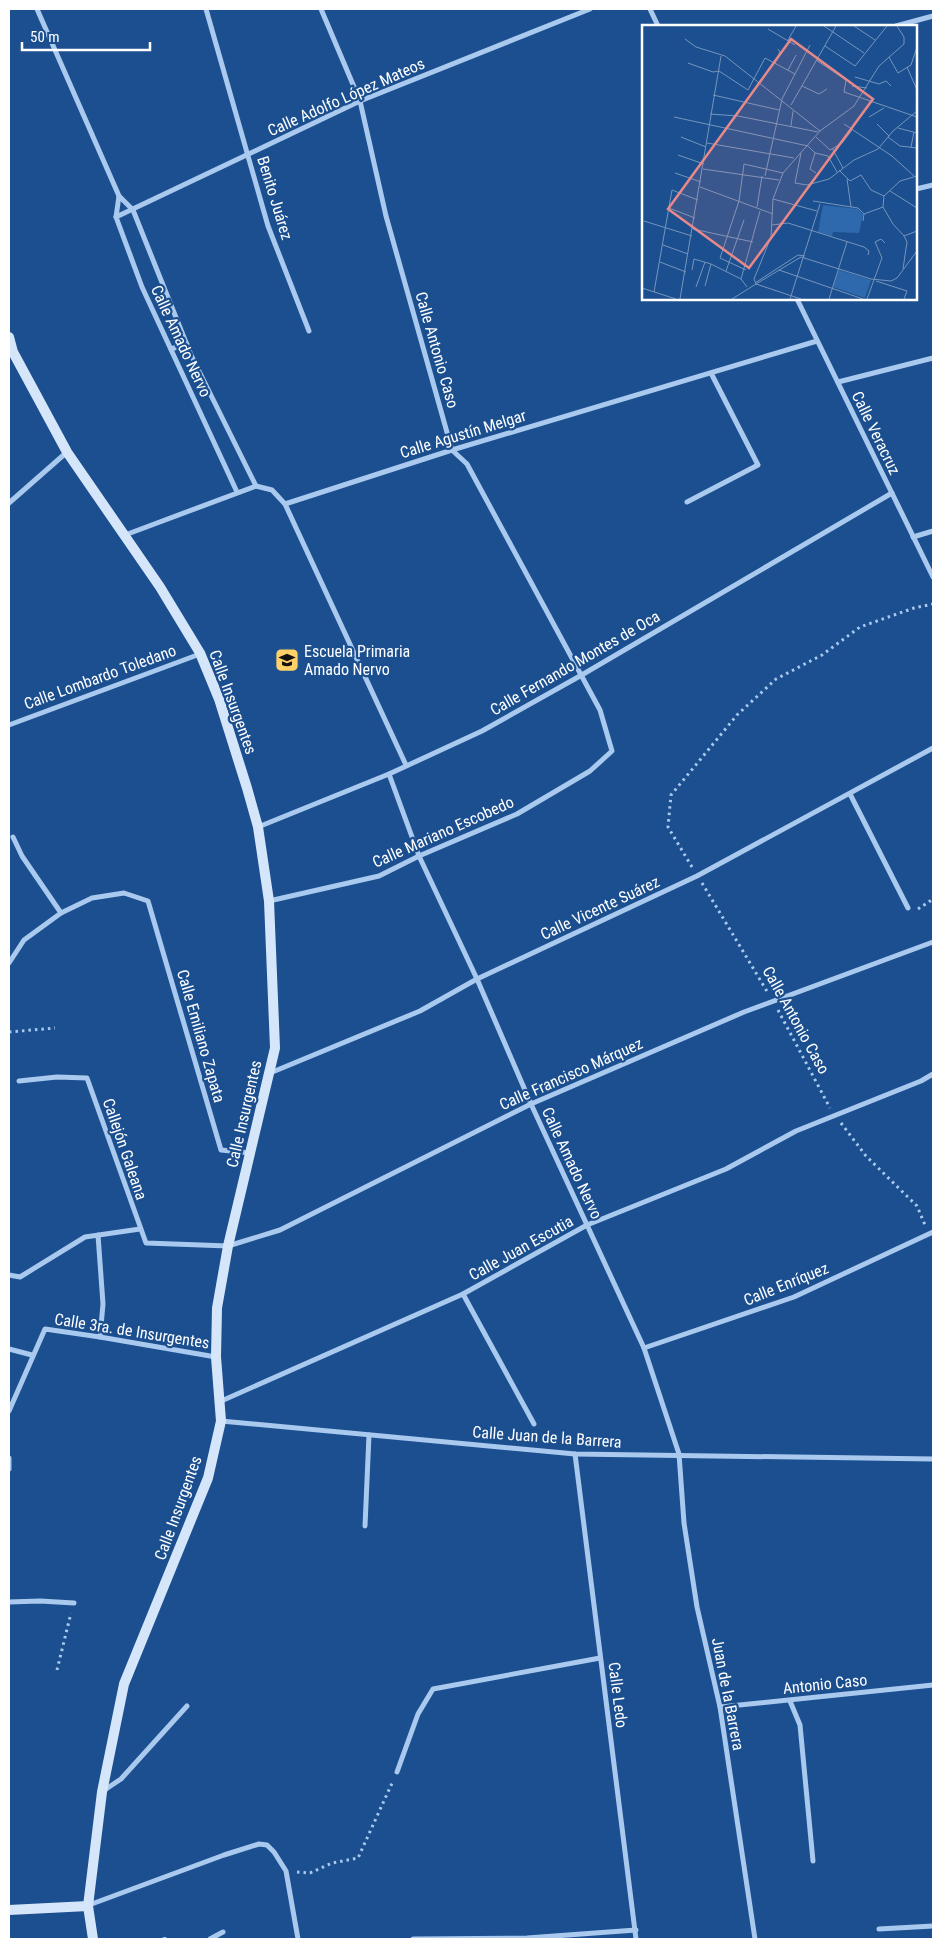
<svg xmlns="http://www.w3.org/2000/svg" width="942" height="1948" viewBox="0 0 942 1948" font-family="'Roboto Condensed',sans-serif">
	<style>
		.lines { fill: none; stroke-linecap: round; stroke-linejoin: round }
		.path { stroke: #a9c9ee; stroke-width: 3; stroke-dasharray: 2.5 4; stroke-linecap: butt }
		.lane { stroke: #a9c9ee; stroke-width: 4 }
		.street { stroke: #a9c9ee; stroke-width: 5 }
		.secondary { stroke: #d6e6fa; stroke-width: 10 }
		.labels { text-anchor: middle; dominant-baseline: central; stroke-width: 4.5; stroke-linejoin: round; paint-order: stroke }
		.street-label { font-size: 16px; fill: #fff; stroke: #1b4f8f }
		.poi-label { font-size: 16px; fill: #fff; stroke: #1b4f8f; text-anchor: start }
		.inset-road { fill: none; stroke: #7695bc; stroke-width: 1 }
		.view { fill: #e88989; fill-opacity: 0.15; stroke: #e88989; stroke-width: 2.5 }
		.inset-edge { fill: none; stroke: #fff; stroke-width: 2.5 }
	</style>
	<rect width="100%" height="100%" fill="#1b4f8f"/>
	<g class="lines">
		<g class="path">
			<path d="M692,867l-24,-40 3,-32 66,-80 39,-36 46,-24 38,-28 54,-19 19,-4"/>
			<path d="M702,883l66,110"/>
			<path d="M918,909l15,-10"/>
			<path d="M778,1010l52,98"/>
			<path d="M9,1032l46,-4"/>
			<path d="M841,1123l25,33 51,50 8,19"/>
			<path d="M57,1670l14,-57"/>
			<path d="M297,1872l13,1 22,-10 26,-5 35,-77"/>
		</g>
		<path class="lane" d="M164,1939h1"/>
		<g class="street">
			<path d="M37,9l82,187 14,14 58,145 65,131"/>
			<path d="M206,9l62,217 41,105"/>
			<path d="M650,9l8,17"/>
			<path d="M896,26l37,-10"/>
			<path d="M916,189l17,-4"/>
			<path d="M119,196l-3,21 26,70 95,205"/>
			<path d="M116,217l244,-116 230,-92"/>
			<path d="M797,299l136,278"/>
			<path d="M171,349l16,-5"/>
			<path d="M838,382l95,-24"/>
			<path d="M687,502l71,-37 -47,-92"/>
			<path d="M9,503l58,-51"/>
			<path d="M285,504l121,261"/>
			<path d="M125,535l131,-49 16,4 13,14 167,-54 365,-109"/>
			<path d="M913,537l20,-6"/>
			<path d="M9,725l191,-71"/>
			<path d="M389,774l30,82 58,123 54,125 113,244 35,106 5,69 13,84 23,100 35,232"/>
			<path d="M850,794l58,114"/>
			<path d="M258,827l131,-53 93,-43 98,-55 312,-183"/>
			<path d="M13,837l9,19 39,57"/>
			<path d="M269,901l110,-25 40,-20 98,-42 73,-43 22,-20 -12,-41 -133,-246 -15,-14 -66,-234 -26,-115 -39,-92"/>
			<path d="M9,963l15,-23 37,-27 31,-15 32,-5 24,8 73,249 29,3"/>
			<path d="M270,1073l150,-62 57,-32 220,-103 236,-128"/>
			<path d="M19,1081l38,-4 30,1 59,165 82,3 52,-16 251,-126 213,-92 189,-70"/>
			<path d="M98,1235l5,69 -3,33"/>
			<path d="M9,1275l11,2 65,-40 55,-8"/>
			<path d="M463,1294l71,130"/>
			<path d="M644,1348l150,-51 139,-65"/>
			<path d="M9,1349l23,6"/>
			<path d="M219,1402l244,-108 124,-69 139,-56 70,-38 125,-50 12,-7"/>
			<path d="M9,1411l36,-82 55,8 116,20"/>
			<path d="M221,1421l354,33 358,5"/>
			<path d="M575,1454l61,485"/>
			<path d="M9,1458v11"/>
			<path d="M365,1526l4,-91"/>
			<path d="M9,1602l31,-1 34,2"/>
			<path d="M790,1701l10,24 13,136"/>
			<path d="M720,1707l213,-22"/>
			<path d="M397,1772l21,-58 15,-25 167,-31"/>
			<path d="M103,1791l18,-12 66,-73"/>
			<path d="M89,1905l135,-50 35,-11 8,1 7,7 12,19 12,68"/>
			<path d="M879,1929l54,-3"/>
			<path d="M210,1939l13,-7"/>
			<path d="M413,1939l114,-1 109,-8"/>
		</g>
		<g class="secondary">
			<path d="M9,337l4,15 54,100 93,135 40,66 19,46 28,89 11,39 11,74 6,147 -47,198 -11,62 -1,49 5,64 -13,57 -84,206 -22,108 -14,114 5,33"/>
			<path d="M9,1910l79,-4"/>
		</g>
	</g>
	<defs>
		<g id="school-square" transform="scale(1.25)"><rect x="-9" y="-9" width="18" height="18" rx="4" fill="#ffd166" stroke="#1b4f8f"/><path d="M0-5L7-2L0 1L-7-2ZM-4 1L0 2.5L4 1V4Q0 6-4 4Z" fill="#111"/></g>
	</defs>
	<g fill-rule="evenodd">
		<use href="#school-square" x="287" y="660"/>
	</g>
	<g class="labels">
		<g class="street-label">
			<text transform="translate(346 97) rotate(-24)">Calle Adolfo López Mateos</text>
			<text transform="translate(275 198) rotate(73)">Benito Juárez</text>
			<text transform="translate(181 341) rotate(65)">Calle Amado Nervo</text>
			<text transform="translate(437 350) rotate(74)">Calle Antonio Caso</text>
			<text transform="translate(876 433) rotate(64)">Calle Veracruz</text>
			<text transform="translate(463 434) rotate(-17)">Calle Agustín Melgar</text>
			<text transform="translate(575 663) rotate(-30)">Calle Fernando Montes de Oca</text>
			<text transform="translate(100 677) rotate(-20)">Calle Lombardo Toledano</text>
			<text transform="translate(233 702) rotate(70)">Calle Insurgentes</text>
			<text transform="translate(443 832) rotate(-24)">Calle Mariano Escobedo</text>
			<text transform="translate(600 908) rotate(-25)">Calle Vicente Suárez</text>
			<text transform="translate(796 1020) rotate(61)">Calle Antonio Caso</text>
			<text transform="translate(201 1036) rotate(74)">Calle Emiliano Zapata</text>
			<text transform="translate(571 1074) rotate(-24)">Calle Francisco Márquez</text>
			<text transform="translate(244 1114) rotate(-77)">Calle Insurgentes</text>
			<text transform="translate(125 1149) rotate(71)">Callejón Galeana</text>
			<text transform="translate(572 1163) rotate(65)">Calle Amado Nervo</text>
			<text transform="translate(521 1248) rotate(-29)">Calle Juan Escutia</text>
			<text transform="translate(786 1284) rotate(-22)">Calle Enríquez</text>
			<text transform="translate(132 1331) rotate(9)">Calle 3ra. de Insurgentes</text>
			<text transform="translate(547 1437) rotate(4)">Calle Juan de la Barrera</text>
			<text transform="translate(178 1508) rotate(-70)">Calle Insurgentes</text>
			<text transform="translate(825 1684) rotate(-6)">Antonio Caso</text>
			<text transform="translate(728 1694) rotate(79)">Juan de la Barrera</text>
			<text transform="translate(618 1695) rotate(83)">Calle Ledo</text>
		</g>
		<g class="poi-label">
			<text x="304" y="651">Escuela Primaria<tspan x="304" dy="18">Amado Nervo</tspan></text>
		</g>
	</g>
	<g transform="translate(642 25)">
		<rect width="275" height="275" fill="#1b4f8f"/>
		<path d="M181,180l35,4 5,6 -4,18 -26,-1 -1,4 -14,-4z" fill="#2e69ad"/>
		<path d="M197,245l32,10 -6,18 -32,-11z" fill="#2e69ad"/>
		<path class="inset-road" d="M182,1l40,27M212,1l21,14M126,4l27,16M43,14l11,8 29,9 95,75M146,15l8,-14M183,21l30,20 32,-40M247,32l9,16 13,-8 6,-18M174,35l30,20 -2,12 73,25M46,38l25,9 6,-1 29,19 17,-32 30,16M133,38l5,-11 -2,-3M265,42l10,23M146,45l8,-15M213,52l24,7 7,-3 5,5M160,61l17,8 8,-5M210,61l15,2M71,70l66,15M149,80l45,-79M68,89l28,2 80,16M32,92l134,29 7,7 13,3 9,16M227,92l15,-9M202,99l48,32 22,20M235,99l12,12M149,101l2,-15M256,103l19,5M39,112l25,10M174,112l14,13 12,-7 10,-13M246,112l12,9 17,2M65,118l87,15M269,122l3,-15M190,123l11,20M159,128l-6,30 12,2 22,-6 25,-19 24,-11 15,-18 24,-20M173,128l-5,16 6,4M36,130l26,9M61,144l76,11M197,145l11,11 11,-6 10,15 13,6M33,148l26,9M123,151l17,-77 28,-54M275,151l-17,5 -16,15 -1,11 10,17 11,12 13,-5M205,154l4,28M58,162l73,27M248,166l27,17M131,174l44,12M171,176l45,7 6,6M115,182l5,-31M27,183l26,10M2,196l48,15M221,196l1,-7 19,-7M130,200l16,-2 76,24 5,4 -1,4M51,204l60,13M21,220l25,9M18,237l26,10M261,244l4,-27 -3,-6M50,245l2,-11 17,5 30,15 6,8M104,245l-26,-12 19,-57 5,-37 39,9M137,245l84,29M84,246l18,-51M99,254l19,-68M234,256l31,10 -3,8M113,258l43,-28 7,1M114,259l45,-27 70,22 20,2 6,-3 20,-27M114,259l45,15M63,261l6,-22M54,262l9,-25M0,263l34,11M12,267l18,-102 26,10M38,274l41,-243M90,274l24,-15 -2,-5 17,-42 2,-38 10,-26 37,-42 34,-25 25,-40 25,-22v-7l-7,-11M148,274l30,-95M187,274l18,-57M225,274l15,-41 -7,-16 6,-3 4,4"/>
		<path class="view" d="M149,14l82,60 -124,169 -81,-59z"/>
		<rect width="275" height="275" class="inset-edge"/>
	</g>
	<rect width="942" height="1948" fill="none" stroke="#ffffff" stroke-width="20"/>
	<path d="M22 42v8h128v-8" fill="none" stroke="#ffffff" stroke-width="2.5"/>
	<text x="30" y="42" font-size="15" fill="#ffffff" stroke="#1b4f8f" stroke-width="4" paint-order="stroke">50 m</text>
</svg>
